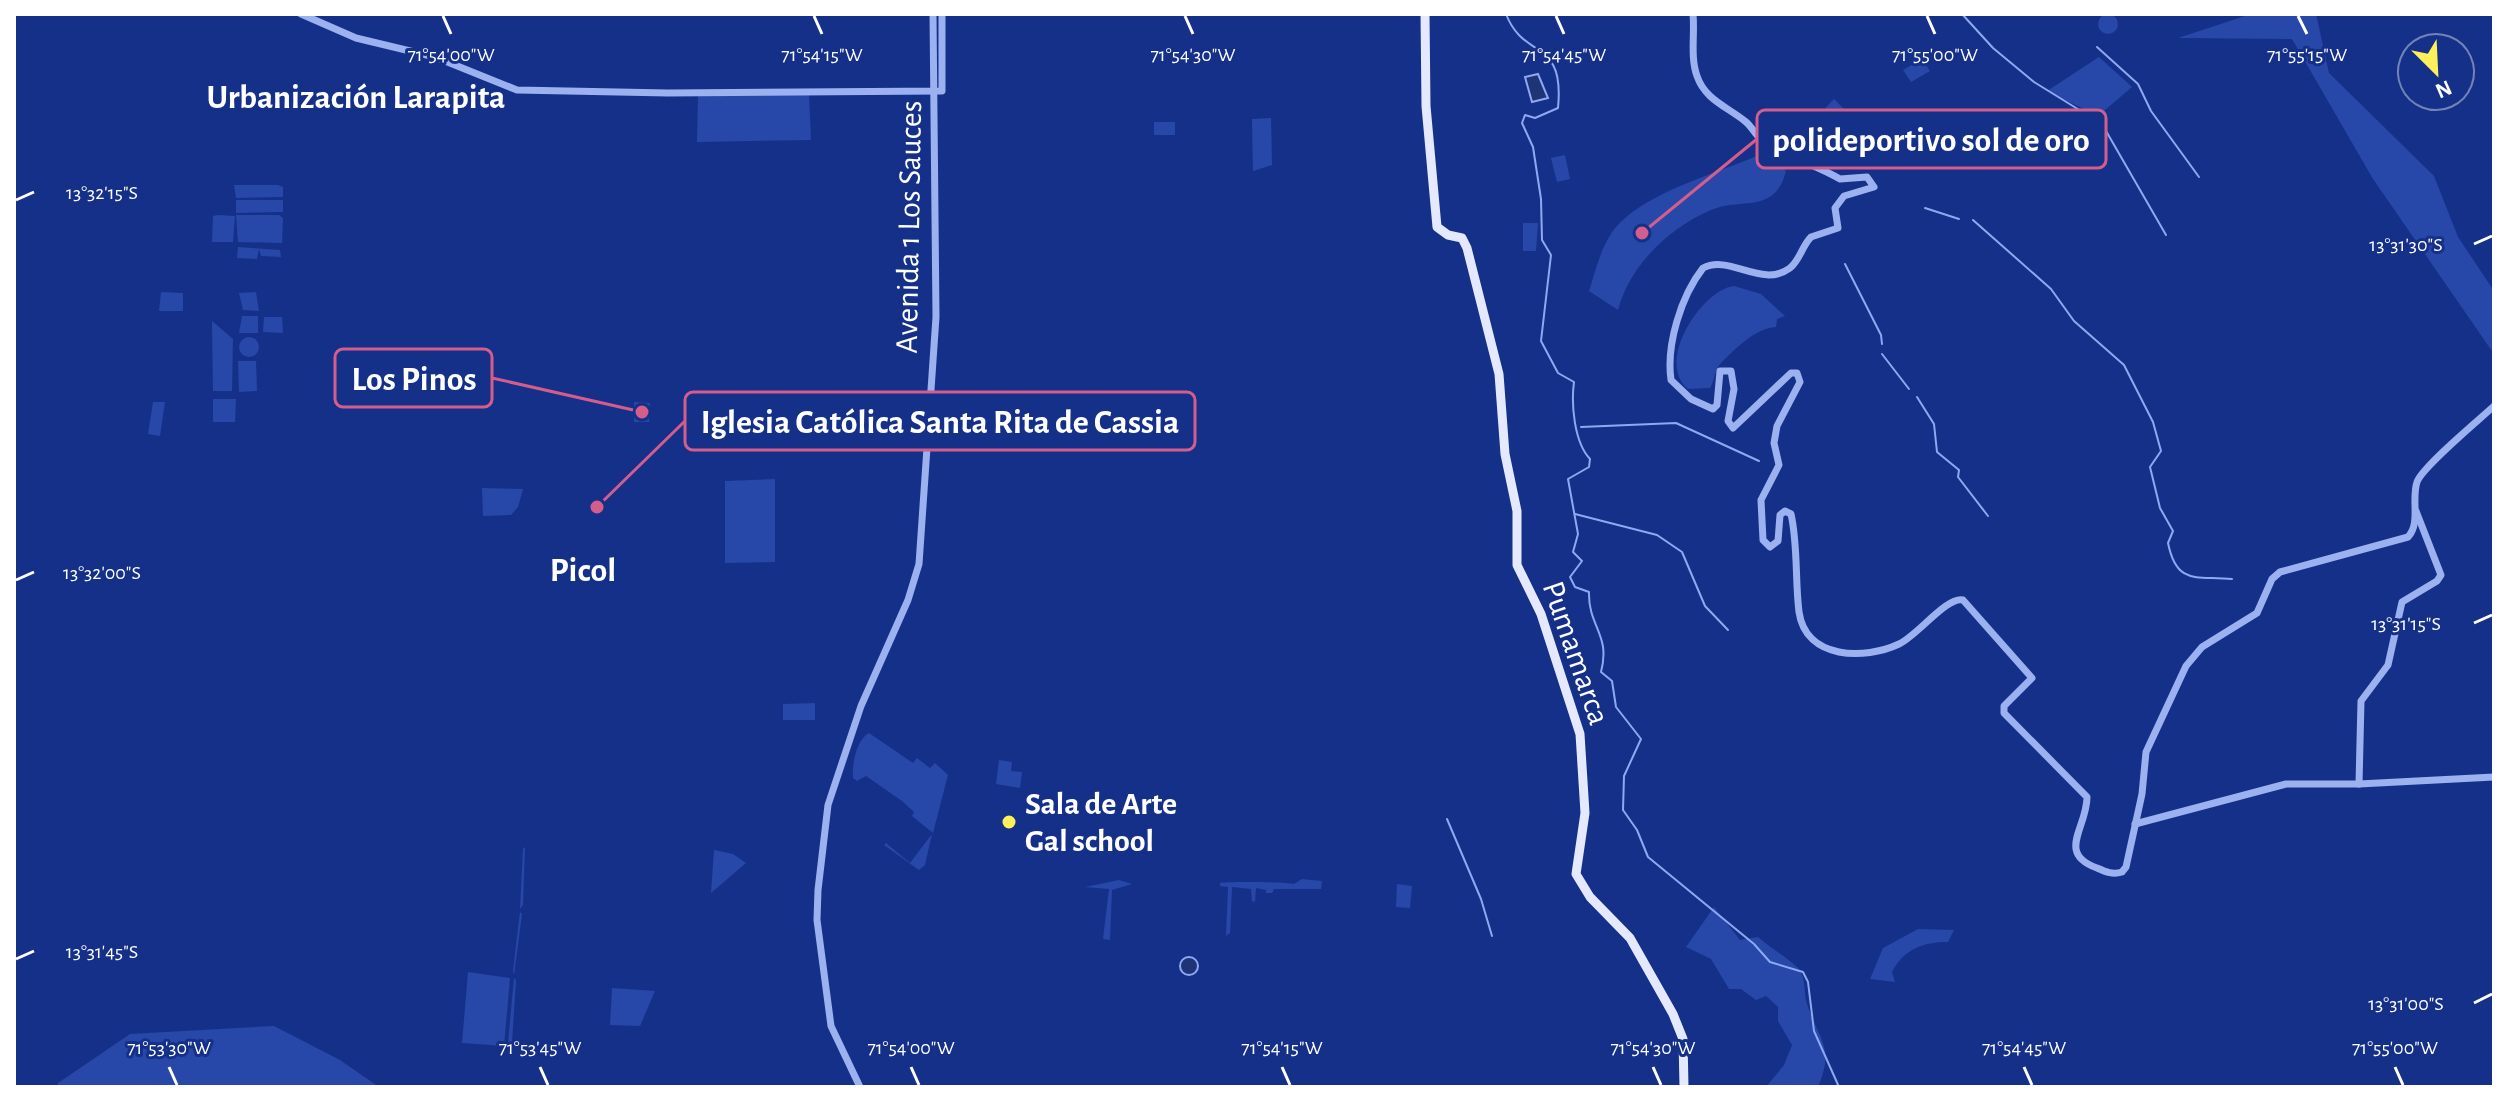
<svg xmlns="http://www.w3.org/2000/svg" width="2508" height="1101" viewBox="0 0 2508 1101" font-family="'Alegreya Sans',sans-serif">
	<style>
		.green { fill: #2748a8 }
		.water { fill: #1f3477; stroke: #8ea8f2; stroke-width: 2 }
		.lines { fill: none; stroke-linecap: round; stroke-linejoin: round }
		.stream { stroke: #8ea8f2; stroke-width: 2 }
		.tertiary { stroke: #9cb1ef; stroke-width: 7 }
		.primary { stroke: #e4e9ff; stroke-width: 9 }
		.ticks { fill: none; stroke: #fff; stroke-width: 3 }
		.poi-dot { fill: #fff05a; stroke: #153089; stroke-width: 3 }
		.labels { text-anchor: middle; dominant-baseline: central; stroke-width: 6; stroke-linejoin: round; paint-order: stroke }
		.street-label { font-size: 32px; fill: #fff; stroke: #153089 }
		.poi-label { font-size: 32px; font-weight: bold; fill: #fff; stroke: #153089; text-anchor: start }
		.neighbourhood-label { font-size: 34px; font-weight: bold; fill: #fff; stroke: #153089 }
		.ticks-label { font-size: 20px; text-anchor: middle; fill: #fff; stroke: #153089; stroke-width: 6; stroke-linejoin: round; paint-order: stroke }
		.leader { fill: none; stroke: #d45d8c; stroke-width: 3 }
		.callout-dot { fill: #d45d8c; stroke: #153089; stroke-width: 3 }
		.callout { fill: #153089; stroke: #d45d8c; stroke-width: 3 }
		.callout-label { font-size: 34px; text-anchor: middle; font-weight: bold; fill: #fff }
	</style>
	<rect width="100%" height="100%" fill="#153089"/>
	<g class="green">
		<path d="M2251,14h65l13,59 105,103 24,61 36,54v63l-121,-175 -81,-140 -114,-1z"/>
		<circle cx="2108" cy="24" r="10"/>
		<path d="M2099,57l33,30 -34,29 -51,-25z"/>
		<path d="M1922,59l8,12 -19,11 -8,-12z"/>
		<path d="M809,94l2,46 -114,2 1,-47z"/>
		<path d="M1834,99l18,18 -9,9 -2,14 -20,20 -34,-11z"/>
		<path d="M1271,118l1,47 -19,6 -1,-52z"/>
		<rect x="1154" y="122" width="21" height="13"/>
		<path d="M1761,154l25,17c-11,44 -45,26 -75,39 -42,18 -81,55 -93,100l-29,-19c6,-18 11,-41 22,-57 26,-40 106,-60 150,-80z"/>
		<path d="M1565,155l5,24 -13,3 -6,-24z"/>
		<path d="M234,185h44l5,2v10l-47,1z"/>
		<path d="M236,200h47v12l-47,1z"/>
		<path d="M218,215l17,1 -2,26h-21l1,-26z"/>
		<path d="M236,215h43l4,3 -1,25 -44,-1z"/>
		<path d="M1523,223h15l-2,28h-13z"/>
		<path d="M238,247l42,3 1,7 -20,-1 -2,-7 -2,10 -20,-1z"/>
		<path d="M1734,286l27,8 24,22 -8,3 -1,8c-21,1 -42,23 -56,37 -6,7 -5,16 -10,24l-22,1c-33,-26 13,-99 46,-103z"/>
		<path d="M161,292l22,1v18h-24z"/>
		<path d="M256,292l3,19 -16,-1 -4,-17z"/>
		<path d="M242,316h16v17h-19z"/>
		<path d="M264,317h18l1,16 -20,-1z"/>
		<path d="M212,321l21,18 -1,52h-19z"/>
		<circle cx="249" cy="347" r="10"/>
		<path d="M238,361h18l1,30 -18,1z"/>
		<path d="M213,399h23l-1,23h-22z"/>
		<path d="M153,402h12l-5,34 -12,-2z"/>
		<path d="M634,402l16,1 -1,19h-15z"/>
		<path d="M775,479v83l-50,1v-82z"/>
		<path d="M482,488l41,1 -5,18 -7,8 -28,1z"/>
		<path d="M815,703v17h-32v-16z"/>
		<path d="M869,733l44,30 4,-5 13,10 5,-5 13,12 -15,58 -21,-17 2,-4 -12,-11 -36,-25 -9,5 -4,-3c-1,-14 3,-38 16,-45z"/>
		<path d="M999,760l13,2 -1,9 11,1 -2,16 -24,-4z"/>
		<path d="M932,834l-7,31 -6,5 -35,-25 2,-2 24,20z"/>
		<path d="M525,847l-2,58 -3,4 3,-60z"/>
		<path d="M714,850l19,4 13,9 -35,30z"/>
		<path d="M1302,879l20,2 -1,8h-47l-2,4h-6v-3l-10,-2 -1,14 -3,-1 -1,-12 -19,-2 -2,46 -4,3 2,-49 -8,-1v-3c5,-2 69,-1 74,1z"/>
		<path d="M1119,880l13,4 -20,6 -2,50 -7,-1 6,-50 -24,-2z"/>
		<path d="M1397,884l15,2 -2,22 -14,-1z"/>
		<path d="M1714,907l26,33 18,-3c12,11 29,20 40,31 9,11 5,24 9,36 12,36 28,44 11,83h-52l18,-22 8,-20 -14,-24v-14l-12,-11 -10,4 -15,-11h-12l-18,-30 -25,-12z"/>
		<path d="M520,912l2,2 -8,61 -1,-4z"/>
		<path d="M1918,929l36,1 -6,12c-25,0 -44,7 -56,30l3,10 -25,-3 13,-31z"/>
		<path d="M468,972l42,6 -6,68 -42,-3z"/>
		<path d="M514,978l2,2 -4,63h-4z"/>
		<path d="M612,988l43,3 -15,35 -30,-1z"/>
		<path d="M274,1026l66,34 39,27h-321v-4l72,-49z"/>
	</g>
	<g class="water">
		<path d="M1538,74l10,24 -16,4 -7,-25z"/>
		<circle cx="1189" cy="966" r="9"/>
	</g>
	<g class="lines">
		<g class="stream">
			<path d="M1506,14c18,47 59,23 52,94l-23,10 -10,-3 -3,8 11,24 8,52 1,41 9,15 -10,86 17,32 16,9c-3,22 0,60 16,77l-1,8 -21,12 10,55 -5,18 9,9 -12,16 5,10 14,5c-1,35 22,42 12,80l11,9 4,26 25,32 -17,37 -1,34 14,20 11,27 106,87 16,18 33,10 5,10 6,49 25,56"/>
			<path d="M1962,14l31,34 41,34 68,42 64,111"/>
			<path d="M2097,47l41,37 13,27 48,66"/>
			<path d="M1925,208l34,11"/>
			<path d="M1973,220l78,69 23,32 50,44 29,57 8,29 -11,16 10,41 13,23 -5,12c9,44 30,32 64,36"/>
			<path d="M1845,264l36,71 1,9"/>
			<path d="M1882,354l27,35"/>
			<path d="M1917,397l17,27 3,28 22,18 -1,7 30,39"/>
			<path d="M1581,427l95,-4 83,38"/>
			<path d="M1575,514l82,21 25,17 23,54 23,24"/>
			<path d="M1447,819l34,80 11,37"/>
		</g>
		<g class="tertiary">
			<path d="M301,14l55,24 79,19 82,33 151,3 274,-2v-77"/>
			<path d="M1693,14c2,20 -3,43 4,62 8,24 31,31 49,46 6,5 10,14 16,18 24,17 53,24 78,39l27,-2 7,10 -30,9 -9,12 3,20 -27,9c-9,9 -11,23 -21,31 -28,21 -60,-14 -87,0 -22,28 -37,77 -32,112l20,19 22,10 4,-4 3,-34h11l3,18 -6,32 5,7 58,-55h6l3,9 -23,44 -3,17 5,22 -18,35 2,40 7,7 8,-6 2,-26 5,-4 6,3c7,31 4,66 8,98 7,48 66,48 100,32 18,-8 48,-48 64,-44l69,78 -28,28v7l83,84c0,31 -31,56 10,71 9,4 16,7 25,4l4,-5 16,-73 4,-42 40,-86 16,-19 55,-34 15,-34 8,-7 128,-35c13,-14 3,-37 9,-55 5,-15 62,-62 77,-76"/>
			<path d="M2359,784l2,-83 27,-36 14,-63 35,-21 4,-6 -25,-64"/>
			<path d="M2135,824l151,-40h73l135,-7"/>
			<path d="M860,1087l-29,-61 -14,-106 1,-30 10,-85 33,-99 47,-106 11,-36 17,-247 -3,-303"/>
		</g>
		<path class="primary" d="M1425,14l1,92 11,121 11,8 14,3 5,10 32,126 6,80 12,57v54l24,49 39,120 5,79 -9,61 14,23 40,41 43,76 10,25 1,48"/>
	</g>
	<path class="ticks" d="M443,16l8,18M814,16l8,18M1185,16l8,18M1556,16l8,18M1927,16l8,18M2298,16l9,18M16,200l18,-8M2474,244l18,-8M16,580l18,-8M2474,623l18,-8M16,959l18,-8M2474,1003l18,-9M169,1067l8,18M540,1067l8,18M911,1067l8,18M1282,1067l8,18M1653,1067l8,18M2024,1067l8,18M2395,1067l8,18"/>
	<circle class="poi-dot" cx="1009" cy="822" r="8"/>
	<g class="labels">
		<g class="street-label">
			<text transform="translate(909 227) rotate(-89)">Avenida 1 Los Sauces</text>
			<text transform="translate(1576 653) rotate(71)">Pumamarca</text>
		</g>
		<g class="poi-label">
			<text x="1025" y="804">Sala de Arte<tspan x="1025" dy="37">Gal school</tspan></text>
		</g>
		<g class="neighbourhood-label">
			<text x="356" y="98">Urbanización Larapita</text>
			<text x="583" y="571">Picol</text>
		</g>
	</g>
	<g class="ticks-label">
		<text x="451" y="61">71°54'00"W</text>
		<text x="822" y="61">71°54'15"W</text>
		<text x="1193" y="61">71°54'30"W</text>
		<text x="1564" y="61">71°54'45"W</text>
		<text x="1935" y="61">71°55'00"W</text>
		<text x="2307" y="61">71°55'15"W</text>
		<text x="102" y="199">13°32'15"S</text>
		<text x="2406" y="251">13°31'30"S</text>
		<text x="102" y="579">13°32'00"S</text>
		<text x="2406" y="630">13°31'15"S</text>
		<text x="102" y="958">13°31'45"S</text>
		<text x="2406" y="1010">13°31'00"S</text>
		<text x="169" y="1054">71°53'30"W</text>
		<text x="540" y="1054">71°53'45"W</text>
		<text x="911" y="1054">71°54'00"W</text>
		<text x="1282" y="1054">71°54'15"W</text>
		<text x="1653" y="1054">71°54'30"W</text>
		<text x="2024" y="1054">71°54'45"W</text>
		<text x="2395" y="1054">71°55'00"W</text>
	</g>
	<path class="leader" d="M1642 233L1757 139M642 412L492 378M597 507L685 421"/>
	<g class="callout-dot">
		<circle cx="1642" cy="233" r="8"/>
		<circle cx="642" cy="412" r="8"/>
		<circle cx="597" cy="507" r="8"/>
	</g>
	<g class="callout">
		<rect x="1757" y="110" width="349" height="58" rx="8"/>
		<rect x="335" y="349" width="157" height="58" rx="8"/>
		<rect x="685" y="392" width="510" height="58" rx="8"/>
	</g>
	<g class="callout-label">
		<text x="1931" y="151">polideportivo sol de oro</text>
		<text x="414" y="390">Los Pinos</text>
		<text x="940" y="433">Iglesia Católica Santa Rita de Cassia</text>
	</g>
	<rect width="2508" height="1101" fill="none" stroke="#ffffff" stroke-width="32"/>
	<g transform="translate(2436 72) rotate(156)"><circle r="38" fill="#153089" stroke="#7383b8" stroke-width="2"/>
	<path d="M0-6L14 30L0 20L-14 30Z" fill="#fff05a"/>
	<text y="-12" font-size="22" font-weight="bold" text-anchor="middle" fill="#ffffff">N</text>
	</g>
</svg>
